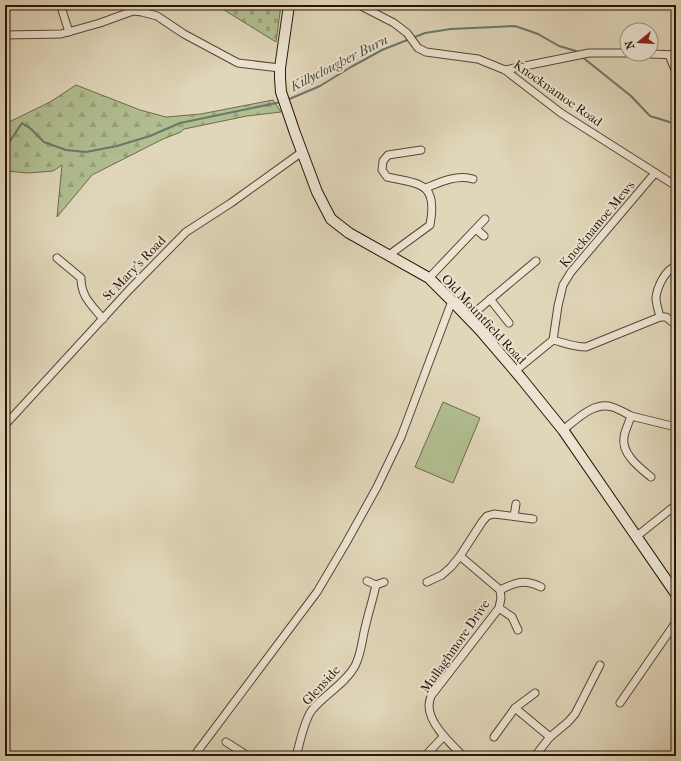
<svg xmlns="http://www.w3.org/2000/svg" width="681" height="761" viewBox="0 0 681 761" font-family="'IM FELL French Canon',serif">
	<style>
		.forest { fill: url(#forest-firs); stroke: #6e6a4a }
		.cemetery { fill: url(#cemetery-stones); stroke: #6e6a4a }
		.pitch { fill: #b1be90; stroke: #6e6a4a }
		.lines { fill: none; stroke-linecap: round; stroke-linejoin: round }
		.stream { stroke: #6a776d; stroke-width: 2 }
		.street-casing { stroke: #584532; stroke-width: 9 }
		.secondary-casing { stroke: #2b1505; stroke-width: 12 }
		.street { stroke: #ebe4d2; stroke-width: 7 }
		.secondary { stroke: #ebe4d2; stroke-width: 10 }
		.labels { text-anchor: middle; dominant-baseline: central; stroke-width: 4; stroke-linejoin: round; paint-order: stroke }
		.street-label { font-size: 13px; fill: #2b1505; stroke: #ebe4d2 }
		.water-label { font-size: 14px; font-style: italic; fill: #504e42; stroke: #ebe4d2 }
	</style>
	<defs>
		<pattern id="forest-firs" width="22" height="20" patternUnits="userSpaceOnUse"><rect width="22" height="20" fill="#b1be90"/><path d="M5 1l3.5 6h-7zM16 11l3.5 6h-7z" fill="#98a27b"/></pattern>
		<pattern id="cemetery-stones" width="16" height="16" patternUnits="userSpaceOnUse"><rect width="16" height="16" fill="#b1be90"/><path d="M2 7V4a2 2 0 0 1 4 0v3zM10 15v-3a2 2 0 0 1 4 0v3z" fill="#98a27b"/></pattern>
	</defs>
	<rect width="100%" height="100%" fill="#e0d6b9"/>
	<filter id="stains"><feTurbulence type="fractalNoise" baseFrequency=".005" numOctaves="4"/><feColorMatrix values="0 0 0 0 .2 0 0 0 0 .09 0 0 0 0 .02 0 0 0 .5 -.17"/></filter>
	<radialGradient id="worn" r=".72"><stop offset=".6" stop-color="#630" stop-opacity="0"/><stop offset="1" stop-color="#630" stop-opacity=".3"/></radialGradient>
	<path class="forest" d="M76,85l64,25 26,7 35,-3 72,-14 8,12 -34,4 -63,13 -3,3 -18,7 -71,36 -35,42 5,-52 -9,6 -24,2 -24,-2v-47l45,-22z"/>
	<path class="cemetery" d="M216,5h65l-5,37z"/>
	<path class="pitch" d="M443,402l37,16 -27,65 -38,-16z"/>
	<g class="lines">
		<g class="stream">
			<path d="M581,56l50,40 19,20 26,8"/>
			<path d="M287,100l33,-14 31,-19 31,-17 43,-17 26,-4 64,-3 23,8 21,12 17,5 2,2"/>
			<path d="M5,145l3,-1 14,-21 9,6 13,13 22,8 20,2 31,-6 33,-10 30,-13 101,-21"/>
		</g>
		<g class="street-casing">
			<g id="street">
				<path d="M61,5l1,5 7,22"/>
				<path d="M359,5l35,18 13,10 11,15 8,4 52,7 27,11 56,43 115,73"/>
				<path d="M5,35l56,-1 39,-11 33,-12 9,1 15,4 27,18 54,29 42,5"/>
				<path d="M651,54l25,1"/>
				<path d="M669,55l7,17"/>
				<path d="M505,70l84,-17h38"/>
				<path d="M426,188c14,-6 31,-14 47,-9"/>
				<path d="M476,229l8,7"/>
				<path d="M389,255l41,-30c8,-42 -9,-41 -43,-48l-5,-7 1,-9 5,-6 33,-5"/>
				<path d="M57,258l24,20c0,19 11,27 22,41"/>
				<path d="M429,278l56,-59"/>
				<path d="M490,299l19,24"/>
				<path d="M660,317c-1,-5 -4,-13 -4,-19 1,-11 9,-28 20,-32"/>
				<path d="M468,318l68,-57"/>
				<path d="M553,340l5,-34 5,-21 8,-13 84,-99"/>
				<path d="M515,371l38,-31c12,3 20,7 33,7l74,-30h6l10,8"/>
				<path d="M631,416l45,11"/>
				<path d="M5,425l124,-135 57,-58 45,-29 71,-51"/>
				<path d="M563,430c13,-10 31,-29 49,-23 7,2 13,6 19,9 -2,7 -6,14 -7,21 -3,17 16,31 27,40"/>
				<path d="M514,516l2,-12"/>
				<path d="M637,536l39,-31"/>
				<path d="M460,556l40,34 1,8 -2,10 -68,88c-1,3 -2,7 -2,10 0,18 22,38 34,50"/>
				<path d="M367,581l9,4"/>
				<path d="M427,582l15,-7 9,-8 9,-11 22,-34 5,-6 7,-2 39,5"/>
				<path d="M500,590c16,-8 24,-11 41,-3"/>
				<path d="M499,608l13,9 6,13"/>
				<path d="M620,703l56,-81"/>
				<path d="M515,708l35,29"/>
				<path d="M494,737l21,-29 20,-15"/>
				<path d="M226,742l22,14"/>
				<path d="M194,756l123,-164 29,-49 31,-56 24,-50 51,-136"/>
				<path d="M296,756c4,-13 8,-36 16,-46 13,-16 33,-26 43,-44 7,-14 7,-28 11,-42 3,-13 7,-25 10,-39l8,-3"/>
				<path d="M425,756l19,-20"/>
				<path d="M535,756l15,-19 18,-15 7,-8 25,-49"/>
			</g>
		</g>
		<g class="secondary-casing">
			<path id="secondary" d="M289,5l-9,63v10l1,14 14,41 22,59 14,27 18,14 80,45 23,23 28,29 41,48 42,52 113,164"/>
		</g>
		<use href="#street" class="street"/>
		<use href="#secondary" class="secondary"/>
	</g>
	<g class="labels">
		<g class="street-label">
			<text transform="translate(558 93) rotate(35)">Knocknamoe Road</text>
			<text transform="translate(597 224) rotate(-50)">Knocknamoe Mews</text>
			<text transform="translate(134 268) rotate(-46)">St Mary's Road</text>
			<text transform="translate(484 319) rotate(47)">Old Mountfield Road</text>
			<text transform="translate(455 646) rotate(-55)">Mullaghmore Drive</text>
			<text transform="translate(321 685) rotate(-47)">Glenside</text>
		</g>
		<g class="water-label">
			<text transform="translate(339 63) rotate(-27)">Killyclougher Burn</text>
		</g>
	</g>
	<rect width="681" height="761" fill="none" stroke="#e0d6b9" stroke-width="20"/>
	<rect x="6" y="6" width="669" height="749" fill="none" stroke="#2b1505" stroke-width="2"/>
	<rect x="10" y="10" width="661" height="741" fill="none" stroke="#2b1505"/>
	<g transform="translate(639 42) rotate(252)"><circle r="19" fill="#ebe4d2" stroke="#9e9180"/>
	<path d="M0-3L7 15L0 10L-7 15Z" fill="#8f2418"/>
	<text y="-6" font-size="11" font-weight="bold" text-anchor="middle" fill="#2b1505">N</text>
	</g>
	<rect width="100%" height="100%" filter="url(#stains)"/>
	<rect width="100%" height="100%" fill="url(#worn)"/>
</svg>
